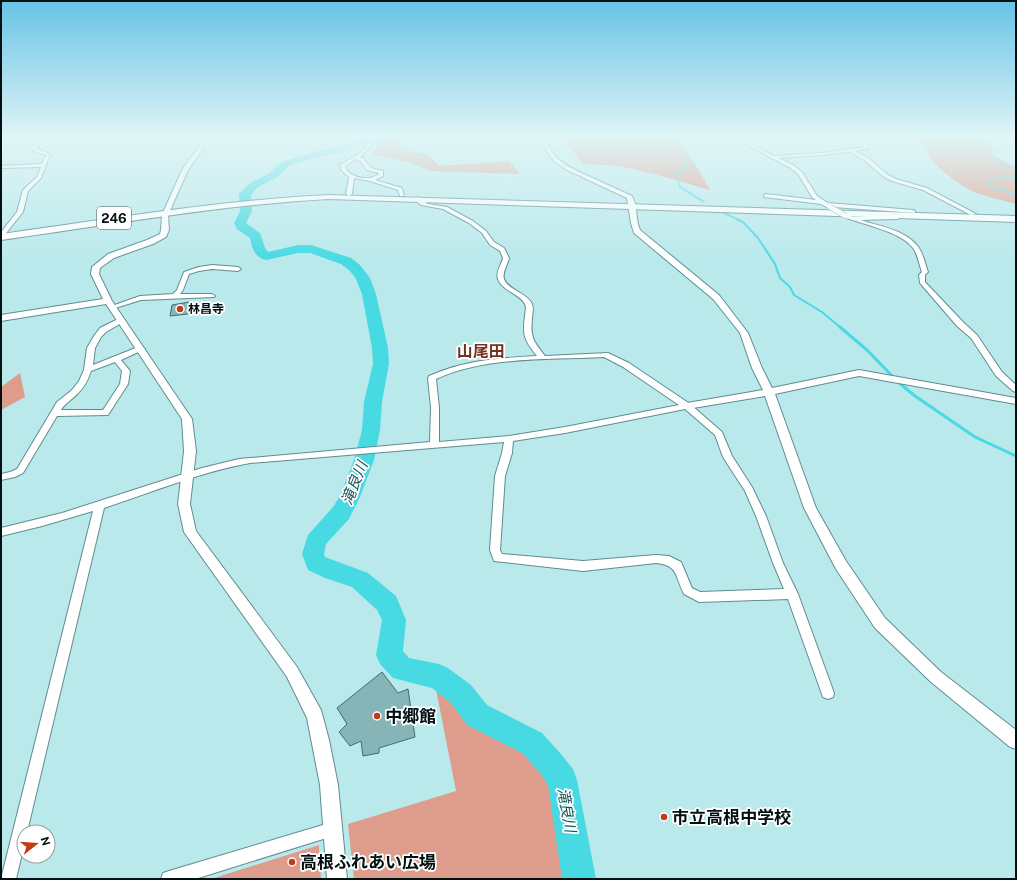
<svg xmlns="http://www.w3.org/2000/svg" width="1017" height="880" viewBox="0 0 1017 880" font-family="'Public Sans','Noto Sans JP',sans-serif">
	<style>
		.green { fill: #de9c8c }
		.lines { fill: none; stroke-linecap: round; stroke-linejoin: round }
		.stream-far2 { stroke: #47dae2; stroke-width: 1.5 }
		.stream-far1 { stroke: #47dae2; stroke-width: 2 }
		.stream { stroke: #47dae2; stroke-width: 3 }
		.river { fill: #47dae2; fill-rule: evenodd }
		.building { fill: #86b4b7; stroke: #406d6f }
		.minor-casing { stroke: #5f8c8f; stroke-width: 2 }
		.tertiary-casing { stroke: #5f8c8f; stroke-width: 2 }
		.trunk-casing { stroke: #5f8c8f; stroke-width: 2 }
		.minor { fill: #fff; fill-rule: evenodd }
		.tertiary { fill: #fff; fill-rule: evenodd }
		.trunk { fill: #fff; fill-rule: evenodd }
		.minor-bridge-casing { stroke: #5f8c8f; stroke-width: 6; stroke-linecap: butt }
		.minor-bridge { stroke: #fff; stroke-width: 5 }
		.poi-dot { fill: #c43a17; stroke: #fff; stroke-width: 1.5 }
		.labels { text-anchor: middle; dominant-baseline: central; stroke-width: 3.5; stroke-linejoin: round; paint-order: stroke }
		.far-poi-label { font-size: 12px; font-weight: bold; fill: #011011; stroke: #fff; text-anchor: start }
		.shield { fill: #fff; stroke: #4d5858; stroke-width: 1 }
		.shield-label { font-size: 13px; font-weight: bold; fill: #011011 }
		.water-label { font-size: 15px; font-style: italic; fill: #165357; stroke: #fff }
		.quarter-label { font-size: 16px; font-weight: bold; fill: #743020; stroke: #fff }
		.near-poi-label { font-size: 17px; font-weight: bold; fill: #011011; stroke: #fff; text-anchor: start }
	</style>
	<rect width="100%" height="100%" fill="#bae9ec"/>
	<g class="green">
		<path d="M384,137h26l-10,11 29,7 10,11 70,-5 11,13 -90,-3 -21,-9 -36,-7 3,-9z"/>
		<path d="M546,137h131l20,30 13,23 -56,-16 -35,-8 -36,-2 -19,-23z"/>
		<path d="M925,137c15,0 53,-4 64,5 4,4 5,9 5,14l22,11v37c-14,-4 -38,-9 -50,-16 -14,-9 -37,-25 -40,-41l-24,-9 26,1z"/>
		<path d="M20,373l5,24 -24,13v-23z"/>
		<path d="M435,684l20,22 22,19 37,20 27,21 10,18 11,53 6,42h-214l-6,-55 108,-33z"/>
		<path d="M319,845l2,34h-110z"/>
	</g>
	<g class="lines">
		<g class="stream-far2">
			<path d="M683,137l3,11 -2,22 -8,5 4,12 24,15"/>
			<path d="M971,137l10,4c6,17 20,22 35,29"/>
			<path d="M1016,176l-27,4 -1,2 9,7 19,5"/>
			<path d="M724,213l17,8"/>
		</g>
		<path class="stream-far1" d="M738,220l5,2 15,16 17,26 5,14 10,9 4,8 28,17 19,16"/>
		<path class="stream" d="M840,327l27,23 31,32 17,14 60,41 41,19"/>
		<path class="river" d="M377,137h9l2,4 -7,4h-22l-18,8 -19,3 -28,8 -5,2 -11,11 -20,10 -7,8 1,16 -6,12 14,10 5,15 3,4 30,-7h13l40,13 9,7 10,13 6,16 12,54 1,16 -7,38 -2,28 -6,30 -14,37 -11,22 -23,25 -2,10 1,3 43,16 28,23 10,24 -3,31 6,7 30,6 9,4 23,17 16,20 55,28 18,20 13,16 4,11 19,99h-34l-14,-94 -8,-12 -18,-20 -55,-28 -16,-22 -19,-15 -39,-10 -13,-14 -4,-9 6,-35 -5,-10 -25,-23 -27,-9 -17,-8 -6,-16 6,-19 25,-28 7,-11 14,-36 8,-30 2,-28 9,-38 -1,-16 -10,-54 -6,-15 -6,-8 -9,-7 -31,-11h-12l-32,7c-12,-3 -14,-12 -16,-22l-13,-9 -3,-6 6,-12 -1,-17 11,-11 20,-10 11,-11 40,-12 15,-2 21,-9h20z"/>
	</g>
	<g class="building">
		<path d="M189,302l-1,12 -18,2 2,-11z"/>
		<path d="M382,672l16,21 10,-4 7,48 -36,11v5l-16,3 -2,-15 -11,5 -11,-14 8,-8 -10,-16z"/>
	</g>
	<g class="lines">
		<g class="minor-casing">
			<g id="minor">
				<path d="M46,137h5l-16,11 11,4 4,3 -9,23 -13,13 -5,21 -20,25 -2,1v-6l16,-20 6,-22 14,-13 4,-10 -40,1v-2l41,-2 4,-9 -12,-4 -4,-3z"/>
				<path d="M540,137h4c9,22 21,29 42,38v2c-5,0 -10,-3 -15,-5 -16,-8 -25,-18 -31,-35z"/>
				<path d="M732,137h6l36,19 48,-3 42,-6 -4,-10h4l5,11 -14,3 13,7 20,17 8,4 31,9 49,26 -5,1 -48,-25 -31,-9 -8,-4 -20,-17 -14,-8 -28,3 -43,3 14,7 9,7 15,24 11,7 85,7 2,1v2l-82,-6 -3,2 -9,-5 -57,-7v-2l2,-1 50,6 -4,-3 -14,-23 -9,-7z"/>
				<path d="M370,142l4,1 -14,14 4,2 7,9 12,3v5l-8,4 27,8 2,8h-4l-2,-6 -28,-9 -16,-3 -2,16 -3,2 -3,-2 3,-17 -8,-7 -1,-5 19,-11zM356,159l4,2 7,9 12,3v1c-3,2 -7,4 -10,4 -9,1 -22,-3 -24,-12z"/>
				<path d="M417,197l11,7 19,3 26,14 13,10 8,11 10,6 5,10c-1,6 -7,14 -5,21 5,12 22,13 28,25 2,5 0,10 0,15 -2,19 2,23 13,37l63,-3 21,10 61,41 32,28 10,24 20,31 14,29 17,47 15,31 36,99 -1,4 -5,2 -5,-2 -35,-98 -89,3 -15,-8c-9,-17 -5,-29 -28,-31l-73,8 -89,-10 -4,-11 5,-74 7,-23 2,-11 -254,21c-50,9 -97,29 -146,45l-77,324h-3v13l-8,34h-15l92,-368 -51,15 -41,10v-8l61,-15 140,-45 37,-9 191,-17 1,-34 -3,-30 1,-2c35,-16 70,-18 108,-20 -12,-15 -15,-20 -12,-40 0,-4 2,-8 0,-12 -6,-11 -23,-13 -27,-25 -3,-7 4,-15 5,-21l-3,-7 -10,-6 -8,-12 -13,-10 -26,-14 -22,-4 -7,-6zM604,357l19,10 56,38 -114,22 -56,9 -70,6v-34l-3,-29c49,-23 114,-19 168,-22zM685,409l30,26 8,22 22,34 11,25 17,47 11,26 -84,3 -8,-4 -11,-26 -12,-6 -13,-1 -73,6 -81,-7 -2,-4 5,-74 7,-23 1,-12 52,-8z"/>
				<path d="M846,214l7,3 47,-1 1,1 -3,2 -38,1c19,6 47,10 59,28 5,8 6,16 9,24l-3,3v7l38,40 14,13 25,37 14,13v7l-3,-1 -17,-15 -25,-38 -14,-12 -37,-43 -1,-8 3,-3c-3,-8 -4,-17 -9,-24 -13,-17 -49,-23 -69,-31l-1,-1z"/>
				<path d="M212,265l26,2 3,2 -3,2 -26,-2 -13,2 -10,3 -6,16 -3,4h32l3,2 -1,1 -73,3 -29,9 -3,-2 31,-11 33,-2 4,-4 7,-18 15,-5z"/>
				<path d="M118,319h6l1,2 -19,11 -5,5 -6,11 -2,17 45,-18h3l4,2 -24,11 9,11 -2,13 -20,31 -51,1 -34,57 -8,4 -14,3v-6l9,-2 7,-3 40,-67 15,-12 7,-9 5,-11 3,-22 7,-12 6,-8zM115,362l7,9 -2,13 -17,26h-42c4,-7 11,-10 16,-16 7,-6 11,-14 14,-23z"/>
				<path d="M333,822l5,2 2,5 -2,5 -5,2 -138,43h-34l2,-6 6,-2z"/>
			</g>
		</g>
		<g class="tertiary-casing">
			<g id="tertiary">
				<path d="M206,137h5l-23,33 -20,45 1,15 -3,7 -13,7 -39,14 -14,10 -1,6 13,27 80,118 4,32 -6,53 6,27 101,136 24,43 8,30 9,45 9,94h-20l-7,-94 -13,-67 -20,-41 -103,-145 -6,-28 6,-53 -2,-32 -76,-115 -105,17v-6l102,-16 -12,-25 1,-7 16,-13 39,-14 13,-6 1,-4 1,-15 20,-45z"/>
				<path d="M582,175h4l46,21c6,10 3,23 8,34l79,65 29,38 14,35 10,20 87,-18 157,28v6l-157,-28 -84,18 41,114 30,53 39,57 56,54 75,58v19l-6,-2 -79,-65 -56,-54 -39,-59 -32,-61 -39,-112 -78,13 -4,-1 -1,-2 1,-2 4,-1 76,-13 -11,-22 -12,-35 -27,-34 -79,-66 -3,-10 -4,-25 -45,-21z"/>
			</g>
		</g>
		<g class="trunk-casing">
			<path id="trunk" d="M329,195l687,21v6l-687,-23c-110,6 -219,26 -328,41v-6c109,-15 218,-34 328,-39z"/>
		</g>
		<use href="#minor" class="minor"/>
		<use href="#tertiary" class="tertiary"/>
		<use href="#trunk" class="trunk"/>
		<g class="minor-bridge-casing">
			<path id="minor-bridge" d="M830,207l16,9"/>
		</g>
		<use href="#minor-bridge" class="minor-bridge"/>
	</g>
	<linearGradient id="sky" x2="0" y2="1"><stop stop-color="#67c3e6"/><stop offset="0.53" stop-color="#e0f5f6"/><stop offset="1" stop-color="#e0f5f6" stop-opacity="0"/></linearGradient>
	<rect width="1017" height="260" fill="url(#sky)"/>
	<g class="poi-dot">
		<circle cx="180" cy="309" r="4"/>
		<circle cx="377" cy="716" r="4"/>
		<circle cx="664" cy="817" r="4"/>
		<circle cx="292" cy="862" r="4"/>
	</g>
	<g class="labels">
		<g class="far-poi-label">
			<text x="188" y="309">林昌寺</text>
		</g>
		<rect class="shield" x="97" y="207" width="34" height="22" rx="3"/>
		<g class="shield-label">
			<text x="114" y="218">246</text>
		</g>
		<g class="water-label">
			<text transform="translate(354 483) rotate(-68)">滝良川</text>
			<text transform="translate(567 810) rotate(80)">滝良川</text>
		</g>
		<g class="quarter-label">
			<text x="481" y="351">山尾田</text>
		</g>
		<g class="near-poi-label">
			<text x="385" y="716">中郷館</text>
			<text x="672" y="817">市立高根中学校</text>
			<text x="300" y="862">高根ふれあい広場</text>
		</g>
	</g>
	<rect width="1017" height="880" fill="none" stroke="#011011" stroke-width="4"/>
	<g transform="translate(36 844) rotate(73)"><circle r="19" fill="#ffffff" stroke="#999fa0"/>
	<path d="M0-3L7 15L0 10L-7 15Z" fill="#c43a17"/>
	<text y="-6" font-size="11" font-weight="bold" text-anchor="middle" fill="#011011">N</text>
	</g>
</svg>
